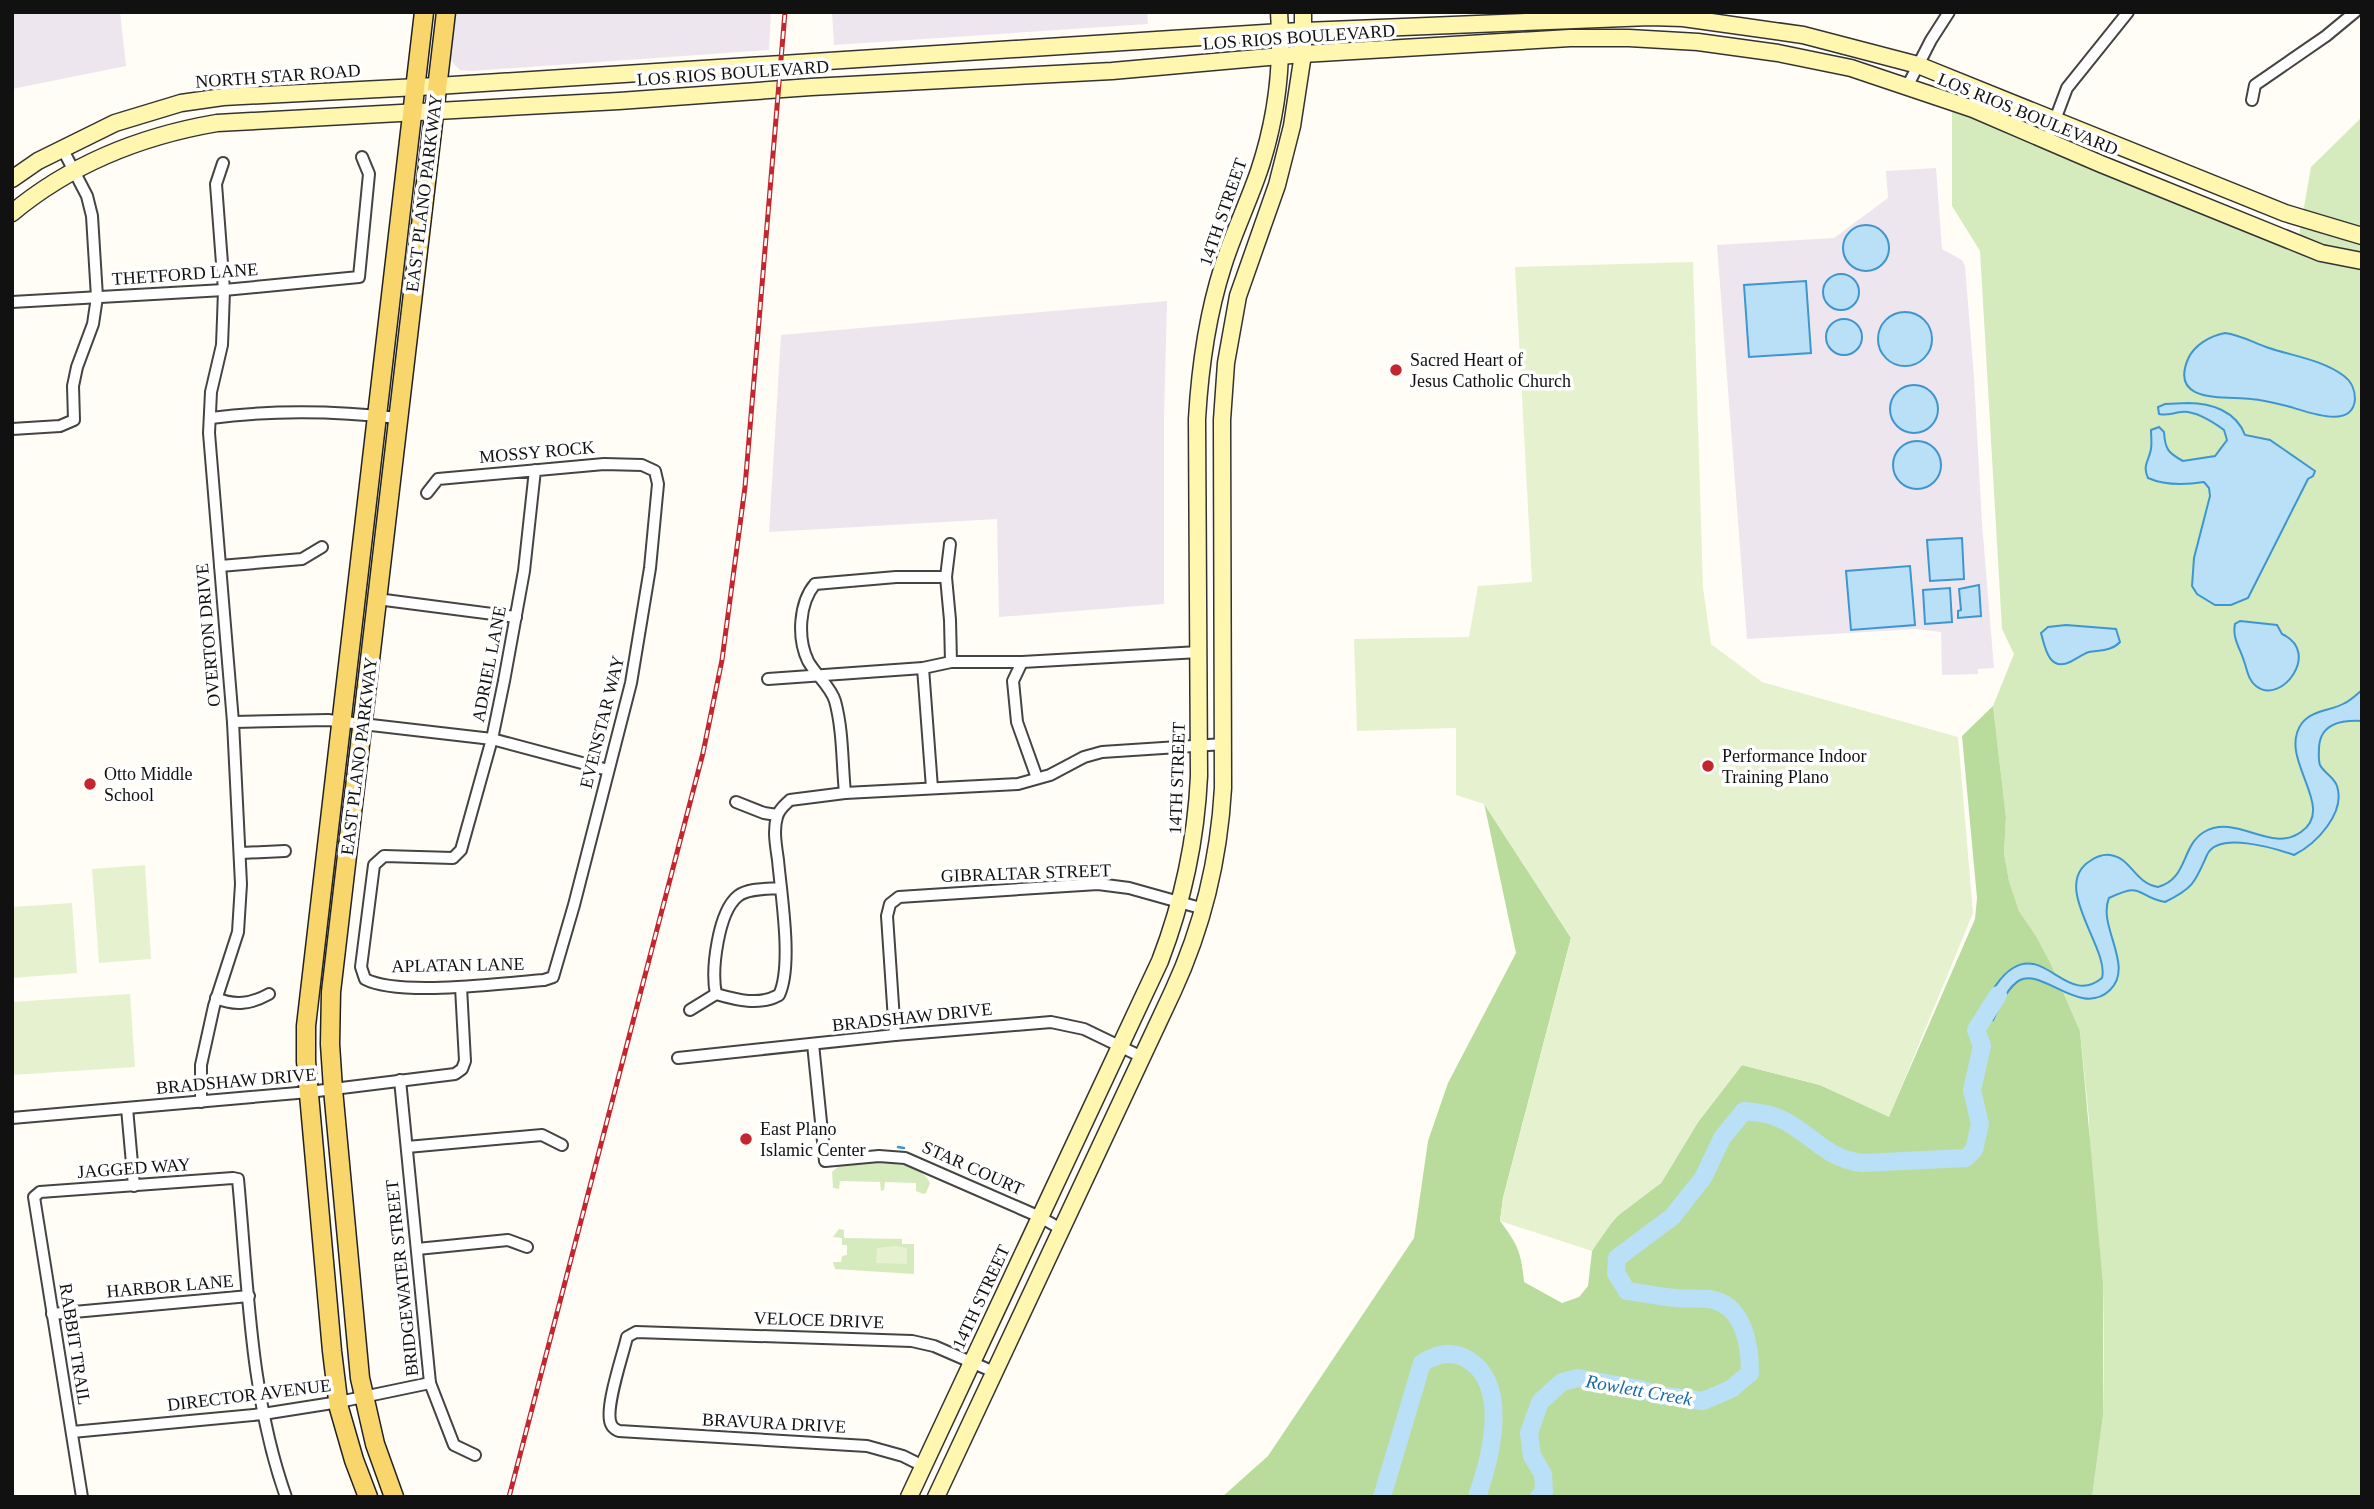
<svg xmlns="http://www.w3.org/2000/svg" width="2374" height="1509" viewBox="0 0 2374 1509" font-family="Georgia,serif">
	<style>
		.industrial { fill: #eee6ef }
		.green { fill: #d5ebbd }
		.forest { fill: #b9dc9c }
		.pitch { fill: #e6f2cf }
		.water { fill: #b9e0f7; stroke: #3f96cf; stroke-width: 2 }
		.lines { fill: none; stroke-linecap: round; stroke-linejoin: round }
		.stream { stroke: #3f96cf; stroke-width: 2.5 }
		.river { stroke: #b9e0f7; stroke-width: 18 }
		.minor-casing { stroke: #444; stroke-width: 14 }
		.secondary-casing { stroke: #333; stroke-width: 19 }
		.primary-casing { stroke: #222; stroke-width: 21 }
		.minor { stroke: #fff; stroke-width: 10 }
		.secondary { stroke: #fff6b0; stroke-width: 16 }
		.primary { stroke: #f9d66b; stroke-width: 18 }
		.rail-casing { stroke: #c4262e; stroke-width: 5 }
		.rail { stroke: #fff; stroke-width: 2.5; stroke-dasharray: 8; stroke-linecap: butt }
		.poi-dot { fill: #c4262e; stroke: #fff; stroke-width: 2.5 }
		.labels { text-anchor: middle; dominant-baseline: central; stroke-width: 7; stroke-linejoin: round; paint-order: stroke }
		.street-label { font-size: 18px; fill: #111; stroke: #fff }
		.poi-label { font-size: 18px; fill: #111; stroke: #fff; text-anchor: start }
		.water-label { font-size: 19px; font-style: italic; fill: #1768a6; stroke: #fff }
	</style>
	<rect width="100%" height="100%" fill="#fffdf5"/>
	<g class="industrial">
		<path d="M12,12h108l6,54 -114,23z"/>
		<path d="M453,12h318l-2,38 -297,21 -12,-1 -9,-9 -2,-10z"/>
		<path d="M832,12h315l1,12 -314,21z"/>
		<path d="M1936,168l6,81 20,11 3,6 9,111 8,146 12,145 -16,1v5l-36,1 -1,-43 -25,-3 -169,10 -30,-394 117,-7 54,-40 -2,-27z"/>
		<path d="M1167,301l-3,117v186l-165,13 -2,-98 -228,13 12,-197z"/>
	</g>
	<g class="green">
		<path d="M1952,110l344,143 15,-86 51,-50v1380h-270l11,-81 1,-70 -1,-63 -13,-131 -1,-32 -9,-89 -29,-67 -15,-28 -17,-25 -10,-30 -5,-28 2,-36 -13,-111 21,-52 -12,-25 -22,-378 -28,-45z"/>
		<path d="M880,1162c16,1 44,5 50,21l-4,10 -3,1 -7,-3v-8l-31,-1 -1,8 -3,1 -1,-9 -40,-1 -1,8 -6,-1 -1,-16 8,-7z"/>
		<path d="M839,1229l5,1v8l58,1v5h12v30l-79,-5 -2,-7h8l1,-6 5,-1v-10h-5v-7l-9,-1z"/>
	</g>
	<path class="forest" d="M1993,706l13,111 -2,36 5,28 10,30 17,25 15,28 29,67 23,252v133l-11,81h-870l46,-41 146,-218 14,-97 20,-58 68,-130 -32,-150 87,135 -68,260 -3,23c18,24 21,30 24,61l38,21 17,-6 9,-11 4,-35 11,-19 21,-23 37,-26 37,-61 44,-57 78,20 69,31 86,-197 2,-21 -15,-162z"/>
	<g class="pitch">
		<path d="M1693,262l10,326 8,56 51,38 196,55 15,176 -84,204 -69,-32 -78,-20 -44,57 -37,61 -46,35 -23,33 -92,-30 3,-23 68,-260 -87,-134 -28,-9v-67l-99,3 -3,-92 115,-2 9,-51 54,-4 -17,-315z"/>
		<path d="M145,865l6,94 -52,4 -7,-94z"/>
		<path d="M72,903l5,70 -65,5v-71z"/>
		<path d="M130,994l5,73 -123,8v-73z"/>
		<path d="M896,1246l11,2v16l-31,-1 1,-15z"/>
	</g>
	<g class="water">
		<circle cx="1866" cy="248" r="23"/>
		<circle cx="1841" cy="292" r="18"/>
		<path d="M1806,281l5,72 -62,4 -5,-72z"/>
		<circle cx="1905" cy="339" r="27"/>
		<circle cx="1844" cy="337" r="18"/>
		<path d="M2225,333c16,2 29,10 44,15 24,8 54,12 75,28 7,5 11,14 11,23 -2,32 -49,12 -68,7 -12,-3 -24,-6 -36,-7 -26,-3 -82,5 -63,-40 6,-14 22,-23 37,-26z"/>
		<circle cx="1914" cy="409" r="24"/>
		<path d="M2188,403c23,0 48,8 57,32l25,5 45,31 -2,5 -5,3 -60,119 -17,7h-16l-18,-11 -5,-8 2,-28 16,-62 -1,-8 -5,-6c-19,3 -38,4 -56,-4 -6,-13 1,-17 3,-29 1,-6 0,-13 0,-19l8,-3 5,5c1,17 4,21 19,29l32,-5 12,-16 -3,-10c-11,-8 -29,-20 -43,-18 -9,1 -13,4 -22,2l-1,-7 7,-3z"/>
		<circle cx="1917" cy="465" r="24"/>
		<path d="M1962,538l2,41 -34,2 -3,-41z"/>
		<path d="M1910,566l5,59 -64,5 -5,-59z"/>
		<path d="M1979,585l2,31 -23,2v-7l3,-1 -2,-21z"/>
		<path d="M1950,588l2,34 -27,2 -2,-34z"/>
		<path d="M2240,621l37,4 5,9c40,18 -1,72 -26,52 -8,-6 -9,-17 -12,-25 -4,-13 -12,-23 -9,-37z"/>
		<path d="M2066,625l50,4 4,13c-8,9 -20,8 -31,10 -6,2 -13,7 -19,10 -21,10 -25,-14 -29,-29l7,-6z"/>
		<path d="M2362,690v31c-22,-1 -42,3 -43,27 0,5 -1,12 1,17 4,8 14,12 17,21 9,27 -21,58 -43,69 -20,-7 -76,-24 -87,0 -12,27 -13,33 -42,47 -30,-6 -21,-21 -56,-4 -12,28 26,68 1,92 -29,28 -67,-22 -90,-10 -13,7 -21,28 -27,40l-12,-8c8,-15 17,-35 32,-44 33,-21 55,38 89,10 8,-29 -52,-92 -12,-117 6,-4 12,-7 20,-6 22,3 23,27 48,32 30,-8 23,-41 46,-55 33,-19 66,22 97,0 37,-25 -25,-74 1,-109 10,-13 29,-12 43,-20 6,-3 11,-8 17,-13z"/>
	</g>
	<g class="lines">
		<path class="stream" d="M898,1147l6,1"/>
		<g class="river">
			<path d="M1382,1497l40,-134c14,-9 30,-13 45,-4 43,25 24,97 11,135l2,3"/>
			<path d="M1539,1497l5,-5 -1,-18 -11,-18 -3,-23 11,-31 22,-20 16,-4 62,11 18,6 45,6 28,-12 19,-16c0,-28 -6,-69 -41,-74 -11,-1 -22,0 -33,-1 -16,-1 -32,-5 -49,-7l-11,-18 1,-15 55,-41 31,-39 19,-40 22,-27c10,1 23,2 32,6 34,13 46,41 86,46l104,-5 8,-8 6,-26 -8,-34 10,-44 -6,-16 22,-35"/>
		</g>
		<g class="minor-casing">
			<g id="minor">
				<path d="M1907,87l24,-47 18,-28"/>
				<path d="M2252,100l3,-15 71,-49 29,-24"/>
				<path d="M2047,141l20,-53 61,-76"/>
				<path d="M12,302l212,-12 135,-13 10,-103 -7,-17"/>
				<path d="M211,418c61,-8 125,-7 187,0"/>
				<path d="M12,429l48,-3 14,-6 -1,-34 4,-19 16,-43 4,-27 -5,-81 -5,-20 -25,-48"/>
				<path d="M427,493l11,-14 166,-15 38,1 13,6 3,13 -8,84 -19,115 -57,222 -21,72 -9,3c-41,3 -145,17 -179,-1l-4,-12 13,-102 10,-9 69,2 8,-8 31,-111 12,-58 20,-110 11,-101"/>
				<path d="M950,544l-4,33 4,43 1,42"/>
				<path d="M220,566l82,-7 20,-12"/>
				<path d="M377,599l139,18"/>
				<path d="M1022,662l-9,19 4,41 20,56"/>
				<path d="M923,668l9,120"/>
				<path d="M768,679l155,-11 28,-6h71l177,-10"/>
				<path d="M233,722l95,-2 164,19 116,31"/>
				<path d="M845,793c-3,-30 -2,-63 -10,-92 -4,-14 -20,-27 -27,-40 -11,-23 -9,-58 7,-77l81,-7h50"/>
				<path d="M736,802l28,11 13,2"/>
				<path d="M241,853l44,-2"/>
				<path d="M780,888c-12,1 -32,0 -42,8 -20,16 -27,74 -22,98 21,6 43,12 63,1 14,-29 2,-101 -1,-135 -2,-14 -5,-30 -1,-43 2,-8 8,-12 13,-17l55,-7 173,-9 32,-9 34,-18 18,-5 122,-8"/>
				<path d="M216,998c19,8 35,6 53,-4"/>
				<path d="M690,1010l26,-16"/>
				<path d="M895,1035l-8,-119 3,-12 9,-7 199,-13 31,4 75,21"/>
				<path d="M813,1044l12,117 54,-5 26,2 135,59 21,12"/>
				<path d="M678,1058l217,-23 156,-13 33,7 58,28"/>
				<path d="M400,1080l30,303 24,62 21,10"/>
				<path d="M201,1102v-37l13,-59 24,-74 3,-48 -8,-162 -24,-289 2,-41 11,-47 1,-26 1,-29 -8,-106 7,-21"/>
				<path d="M127,1108l7,78"/>
				<path d="M12,1118l297,-26 146,-18 7,-5 3,-8 -4,-74"/>
				<path d="M407,1147l135,-12 20,10"/>
				<path d="M417,1249l91,-9 19,7"/>
				<path d="M52,1314l197,-18"/>
				<path d="M72,1432l191,-18 76,-12 91,-19"/>
				<path d="M923,1466l-20,-10 -36,-10 -248,-15c-4,-2 -6,-2 -8,-7 -7,-15 12,-69 16,-87l9,-5 276,9 22,5 60,26"/>
				<path d="M82,1497l-48,-300 6,-5 193,-14 5,1c10,106 12,217 48,318"/>
			</g>
		</g>
		<g class="secondary-casing">
			<g id="secondary">
				<path d="M12,179l26,-18 77,-38 66,-20 42,-6 214,-11 843,-54 370,-15 33,1 120,17 115,30 367,148 77,23"/>
				<path d="M12,213c60,-50 129,-77 205,-90l402,-22 192,-14 301,-16 191,-17 267,-16h59l69,4 80,11 73,15 122,41 128,55 220,89 41,8"/>
				<path d="M909,1497l251,-536c23,-60 36,-120 39,-185l-2,-357c3,-52 10,-103 26,-153 10,-32 25,-63 36,-95 17,-51 24,-105 20,-159"/>
				<path d="M936,1497l237,-506c30,-65 46,-132 50,-203l-1,-368 4,-57 12,-67 39,-111 15,-59 11,-72v-42"/>
			</g>
		</g>
		<g class="primary-casing">
			<g id="primary">
				<path d="M368,1497l-14,-37 -15,-52 -7,-57 -26,-290v-35l118,-1014"/>
				<path d="M394,1497l-19,-53 -15,-66 -27,-289 -3,-45 1,-52 115,-980"/>
			</g>
		</g>
		<use href="#minor" class="minor"/>
		<use href="#secondary" class="secondary"/>
		<use href="#primary" class="primary"/>
		<g class="rail-casing">
			<path id="rail" d="M509,1497l194,-744 19,-93 23,-173 40,-475"/>
		</g>
		<use href="#rail" class="rail"/>
	</g>
	<g class="poi-dot">
		<circle cx="1396" cy="370" r="7"/>
		<circle cx="1708" cy="766" r="7"/>
		<circle cx="90" cy="784" r="7"/>
		<circle cx="746" cy="1139" r="7"/>
	</g>
	<g class="labels">
		<g class="street-label">
			<text transform="translate(1299 37) rotate(-4)">LOS RIOS BOULEVARD</text>
			<text transform="translate(733 73) rotate(-4)">LOS RIOS BOULEVARD</text>
			<text transform="translate(278 76) rotate(-4)">NORTH STAR ROAD</text>
			<text transform="translate(2028 114) rotate(22)">LOS RIOS BOULEVARD</text>
			<text transform="translate(424 193) rotate(-83)">EAST PLANO PARKWAY</text>
			<text transform="translate(1223 212) rotate(-71)">14TH STREET</text>
			<text transform="translate(185 274) rotate(-4)">THETFORD LANE</text>
			<text transform="translate(537 452) rotate(-5)">MOSSY ROCK</text>
			<text transform="translate(208 635) rotate(-95)">OVERTON DRIVE</text>
			<text transform="translate(489 664) rotate(-79)">ADRIEL LANE</text>
			<text transform="translate(602 722) rotate(-76)">EVENSTAR WAY</text>
			<text transform="translate(359 756) rotate(-83)">EAST PLANO PARKWAY</text>
			<text transform="translate(1177 778) rotate(-88)">14TH STREET</text>
			<text transform="translate(1026 873) rotate(-2)">GIBRALTAR STREET</text>
			<text transform="translate(458 965) rotate(-1)">APLATAN LANE</text>
			<text transform="translate(912 1017) rotate(-6)">BRADSHAW DRIVE</text>
			<text transform="translate(236 1081) rotate(-5)">BRADSHAW DRIVE</text>
			<text transform="translate(134 1168) rotate(-4)">JAGGED WAY</text>
			<text transform="translate(973 1168) rotate(24)">STAR COURT</text>
			<text transform="translate(402 1278) rotate(-96)">BRIDGEWATER STREET</text>
			<text transform="translate(170 1286) rotate(-5)">HARBOR LANE</text>
			<text transform="translate(981 1297) rotate(-65)">14TH STREET</text>
			<text transform="translate(819 1320) rotate(2)">VELOCE DRIVE</text>
			<text transform="translate(75 1344) rotate(81)">RABBIT TRAIL</text>
			<text transform="translate(249 1395) rotate(-7)">DIRECTOR AVENUE</text>
			<text transform="translate(774 1423) rotate(3)">BRAVURA DRIVE</text>
		</g>
		<g class="poi-label">
			<text x="1410" y="360">Sacred Heart of<tspan x="1410" dy="21">Jesus Catholic Church</tspan></text>
			<text x="1722" y="756">Performance Indoor<tspan x="1722" dy="21">Training Plano</tspan></text>
			<text x="104" y="774">Otto Middle<tspan x="104" dy="21">School</tspan></text>
			<text x="760" y="1129">East Plano<tspan x="760" dy="21">Islamic Center</tspan></text>
		</g>
		<g class="water-label">
			<text transform="translate(1639 1390) rotate(10)">Rowlett Creek</text>
		</g>
	</g>
	<rect width="2374" height="1509" fill="none" stroke="#111111" stroke-width="28"/>
</svg>
